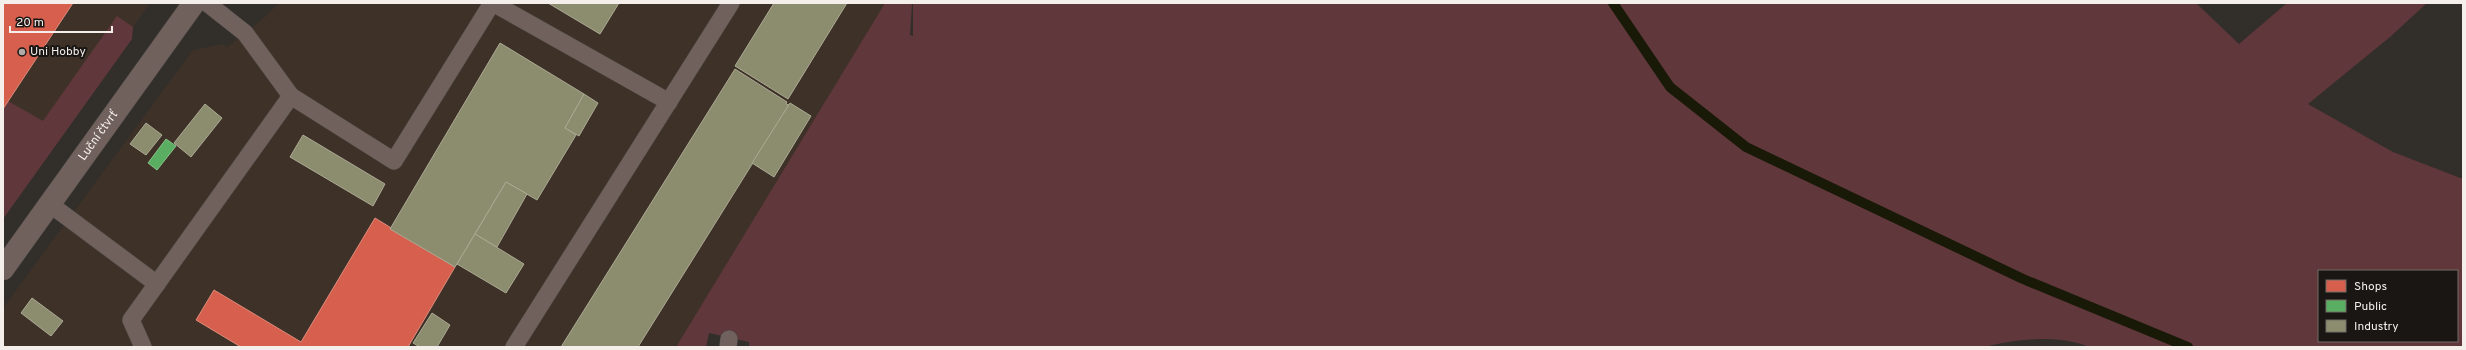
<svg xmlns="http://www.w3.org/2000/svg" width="2466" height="350" viewBox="0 0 2466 350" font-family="Overpass,sans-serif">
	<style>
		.built { fill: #3e3228 }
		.green { fill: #60373b; fill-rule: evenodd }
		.shops { fill: #d6604d; stroke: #df8b7c }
		.public { fill: #5aae61; stroke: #88c28a }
		.industry { fill: #8c8c6e; stroke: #acaa94 }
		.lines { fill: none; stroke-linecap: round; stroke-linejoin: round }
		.stream { stroke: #191907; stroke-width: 10 }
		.service-casing { stroke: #4c4946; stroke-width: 18 }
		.minor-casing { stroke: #4c4946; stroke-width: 23 }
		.service { stroke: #70615d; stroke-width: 17 }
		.minor { stroke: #70615d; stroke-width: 22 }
		.poi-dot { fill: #b1aba7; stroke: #1a1613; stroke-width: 1.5 }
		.labels { text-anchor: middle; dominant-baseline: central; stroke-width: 4; stroke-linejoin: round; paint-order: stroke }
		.poi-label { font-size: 12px; fill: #f5efeb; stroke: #1a1613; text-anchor: start }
		.street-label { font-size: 12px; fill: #f5efeb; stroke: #1a1613 }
	</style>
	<rect width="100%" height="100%" fill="#322e2a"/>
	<g class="built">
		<path d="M3,3h147l-147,207z"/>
		<path d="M279,3h606l-209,344h-673v-39l190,-258 31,-6 2,4 39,-31z"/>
	</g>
	<g class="green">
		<path d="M885,3h27l-2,32 3,1v-33h1283l43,41 48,-41h140l-37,34 -82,67 85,48 70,27v168h-374c-31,-13 -72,-8 -104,0h-1236v-5l-40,-9 -3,14h-30zM2319,271h138v70h-138z"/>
		<path d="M117,16l16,11 -1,12 -129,180v-110l5,-8 35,20z"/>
	</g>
	<g class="shops">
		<path d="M3,3h70l-70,106z"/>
		<path d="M375,218l80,49 -47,80h-167l-45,-27 18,-30 87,52z"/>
	</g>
	<path class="public" d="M166,139l10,7 -19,24 -9,-7z"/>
	<g class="industry">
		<path d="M548,3h71l-19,31z"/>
		<path d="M774,3h73l-59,96 -53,-33z"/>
		<path d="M500,43l84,51 -19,34 11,7 -39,65 -31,-18 -51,85 -65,-38z"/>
		<path d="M735,69l52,33 -1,2 3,1 -151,242h-77z"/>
		<path d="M584,94l14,9 -19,33 -14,-8z"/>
		<path d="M790,103l21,13 -37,61 -22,-14z"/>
		<path d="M205,104l17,14 -31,39 -17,-14z"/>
		<path d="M146,123l16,12 -16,20 -16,-11z"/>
		<path d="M303,135l82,49 -12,22 -83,-49z"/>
		<path d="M506,182l21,12 -30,53 -22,-13z"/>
		<path d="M475,234l49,30 -18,29 -49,-29z"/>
		<path d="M32,298l31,23 -12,15 -30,-23z"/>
		<path d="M432,313l18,12 -13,22h-17l-7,-4z"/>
	</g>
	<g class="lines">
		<path class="stream" d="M1613,3l57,84 76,60 277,132 165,68"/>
		<g class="service-casing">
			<g id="service">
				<path d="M207,3l38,30 46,63 103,65 98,-158"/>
				<path d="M493,3l176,99"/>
				<path d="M51,205l106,79"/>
				<path d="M143,347l-12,-27 160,-224"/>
				<path d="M514,347l217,-344"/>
				<path d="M728,347l1,-8"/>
			</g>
		</g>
		<g class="minor-casing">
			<g id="minor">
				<path id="s1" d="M3,269l191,-266"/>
			</g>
		</g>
		<use href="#service" class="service"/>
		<use href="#minor" class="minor"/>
	</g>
	<circle class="poi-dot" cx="22" cy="52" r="4"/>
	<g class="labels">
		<g class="poi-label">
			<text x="30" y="52">Uni Hobby</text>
		</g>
		<g class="street-label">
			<text stroke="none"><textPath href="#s1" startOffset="164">Luční čtvrť</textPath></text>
		</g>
	</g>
	<rect width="2466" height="350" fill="none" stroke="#f5efeb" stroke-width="8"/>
	<rect x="2318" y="270" width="140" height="72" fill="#1a1613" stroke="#726d69"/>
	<rect x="2326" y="280" width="20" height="12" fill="#d6604d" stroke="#726d69"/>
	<text x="2354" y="290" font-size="12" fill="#f5efeb">Shops</text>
	<rect x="2326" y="300" width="20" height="12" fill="#5aae61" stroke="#726d69"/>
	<text x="2354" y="310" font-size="12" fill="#f5efeb">Public</text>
	<rect x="2326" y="320" width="20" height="12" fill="#8c8c6e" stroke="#726d69"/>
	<text x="2354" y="330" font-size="12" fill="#f5efeb">Industry</text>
	<path d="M10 26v6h102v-6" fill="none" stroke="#f5efeb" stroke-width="2"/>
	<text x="16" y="26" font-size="12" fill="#f5efeb" stroke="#1a1613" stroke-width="3" paint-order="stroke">20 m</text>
</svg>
